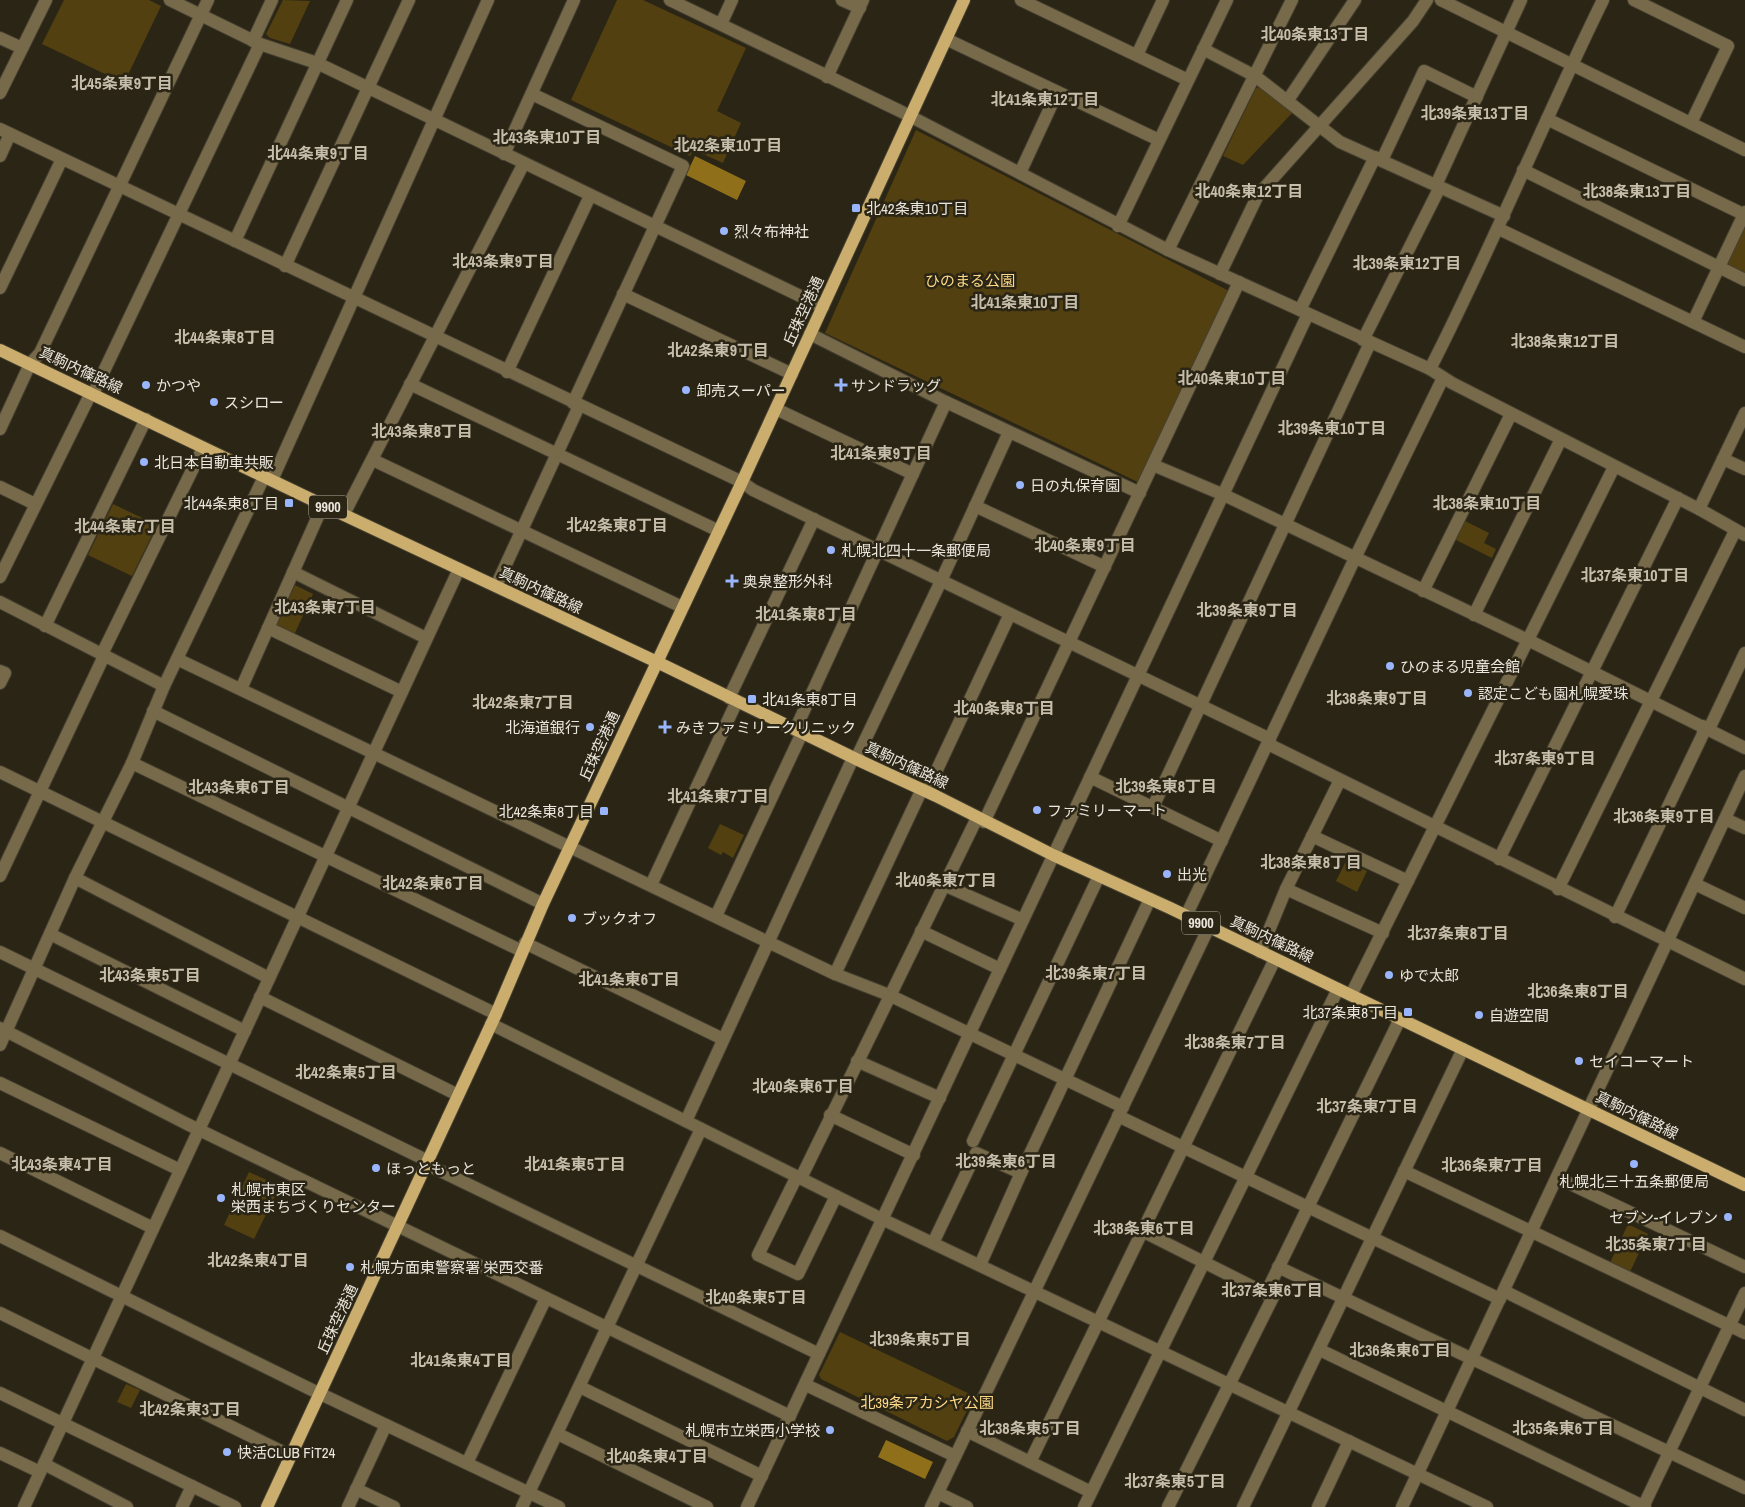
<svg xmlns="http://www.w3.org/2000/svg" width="1745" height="1507" viewBox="0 0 1745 1507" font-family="'Archivo Narrow','Noto Sans JP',sans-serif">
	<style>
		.green { fill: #524010 }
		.water { fill: #8f6f19 }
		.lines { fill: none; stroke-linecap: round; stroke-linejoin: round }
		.minor-casing { stroke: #464031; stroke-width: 14 }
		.major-casing { stroke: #464031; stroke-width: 14 }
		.minor { stroke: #776a4b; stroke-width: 12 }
		.major { stroke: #cbae6d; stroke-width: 12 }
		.poi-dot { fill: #98b5fd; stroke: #2b2515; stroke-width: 2 }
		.labels { text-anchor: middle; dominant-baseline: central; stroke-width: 5; stroke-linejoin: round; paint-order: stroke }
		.shield { fill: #2b2515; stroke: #b1aca0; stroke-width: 1 }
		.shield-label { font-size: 14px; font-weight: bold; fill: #eae6dc }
		.poi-label { font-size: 15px; fill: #eae6dc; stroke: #2b2515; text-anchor: start }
		.park-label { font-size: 15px; fill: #fdd987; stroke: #2b2515 }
		.street-label { font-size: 15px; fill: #eae6dc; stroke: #2b2515 }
		.neighbourhood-label { font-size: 16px; font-weight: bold; fill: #c6bdaa; stroke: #2b2515 }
	</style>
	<rect width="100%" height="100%" fill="#2b2515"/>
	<g class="green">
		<path d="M64,0h85l12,6 -37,77 -82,-39z"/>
		<path d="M283,0l27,1 -20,43 -20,-6 -4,-4z"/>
		<path d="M617,0h26l103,48 -29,63 24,12 -18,40 -29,-13 -4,6 -119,-56z"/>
		<path d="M1260,87l33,25 -50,53 -20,-9 33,-68z"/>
		<path d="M916,130l313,161 -89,192 -315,-150z"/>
		<path d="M1745,225v50l-19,-10z"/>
		<path d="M113,504l44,21 -25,51 -44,-21z"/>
		<path d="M1465,521l24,12 -5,10 12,6 -4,9 -36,-18z"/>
		<path d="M295,585l18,9 -19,41 -18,-9z"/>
		<path d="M720,824l24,11 -11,23 -10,-6 -2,3 -13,-7z"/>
		<path d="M1346,861l21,10 -10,21 -21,-11z"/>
		<path d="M249,1172l31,14 -26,53 -30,-14z"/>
		<path d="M1628,1224l20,10 -19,40 -20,-9z"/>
		<path d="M840,1332l134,64 -20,41 -7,4 -126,-62 -2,-4z"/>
		<path d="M126,1384l14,6 -9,18 -14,-6z"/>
	</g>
	<g class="water">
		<path d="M695,156l51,25 -9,19 -51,-25z"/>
		<path d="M886,1440l47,22 -8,17 -47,-22z"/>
	</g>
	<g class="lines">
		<g class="minor-casing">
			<g id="minor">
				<path d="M170,0l90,44 57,19 506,244"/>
				<path d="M670,0l230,111 268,139 262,119 22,14 247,126 46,26"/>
				<path d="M842,0l18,8"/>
				<path d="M1021,0l167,80"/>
				<path d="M1441,0l304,150"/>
				<path d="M1634,0l94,46 -37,77"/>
				<path d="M721,24l11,-24"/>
				<path d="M0,38l22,10"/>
				<path d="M946,39l213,101"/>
				<path d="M253,41l19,-41"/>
				<path d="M1203,49l52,27 85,66 164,74"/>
				<path d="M1137,55l26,-55"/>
				<path d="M827,77l36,-77"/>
				<path d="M0,93l46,-93"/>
				<path d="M532,94l151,72 -110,237"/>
				<path d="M1288,100l67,-100"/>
				<path d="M1547,119l198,96"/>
				<path d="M0,129l742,353 11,8 517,249"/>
				<path d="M504,154l70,-154"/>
				<path d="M0,156l10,-22"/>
				<path d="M1382,160l42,-89 53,26"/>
				<path d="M1523,170l222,110"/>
				<path d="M1020,173l37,-80"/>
				<path d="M1436,185l85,-185"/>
				<path d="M1118,226l109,-226"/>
				<path d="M1499,229l246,118"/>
				<path d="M235,241l112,-241"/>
				<path d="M1168,250l124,-250"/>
				<path d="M285,266l124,-266"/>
				<path d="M1220,274l38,-79 155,-174 14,-21"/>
				<path d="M0,288l62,-129"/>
				<path d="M623,294l169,80"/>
				<path d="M1300,310l75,-153"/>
				<path d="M1693,322l52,-110"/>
				<path d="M810,334l136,68 194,91"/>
				<path d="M1363,340l77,-153"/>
				<path d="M1430,369c62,-121 113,-247 173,-369"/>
				<path d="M507,372l83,-176"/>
				<path d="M410,384l309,147"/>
				<path d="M93,394l167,-350"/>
				<path d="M776,409l137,65"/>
				<path d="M0,429l30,-65 10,-11 168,-353"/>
				<path d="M1723,459l22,10"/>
				<path d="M373,460l309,147"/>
				<path d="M1153,465l71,30 304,145 217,108"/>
				<path d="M272,480l216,-480"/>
				<path d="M0,487l35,17"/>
				<path d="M975,506l130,61"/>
				<path d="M1699,509l46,-96"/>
				<path d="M344,514l180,-351"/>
				<path d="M293,572l133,66"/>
				<path d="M0,577l91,-184"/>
				<path d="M496,586l83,-180"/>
				<path d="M1423,591l88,-177"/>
				<path d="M0,602l164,84"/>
				<path d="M1474,615l87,-176"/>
				<path d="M45,626l101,-207"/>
				<path d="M268,628l134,64"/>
				<path d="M102,654l101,-206"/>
				<path d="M177,659l658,315 54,21 234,112"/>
				<path d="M0,671l5,2 -5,10"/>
				<path d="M241,689l82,-184"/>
				<path d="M729,698l85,-179"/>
				<path d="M153,711l390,193"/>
				<path d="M1709,729l36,-76"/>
				<path d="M795,730l151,-328"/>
				<path d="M1268,744l477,235"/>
				<path d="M856,759l85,-178 68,-149"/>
				<path d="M132,763l390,188"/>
				<path d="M0,772l496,242"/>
				<path d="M1090,777l132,64"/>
				<path d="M927,791l83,-177"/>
				<path d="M1153,807l217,-464"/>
				<path d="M1725,819l20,9"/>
				<path d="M984,822l255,-540"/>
				<path d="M1312,836l96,45"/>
				<path d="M1499,859l179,-361"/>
				<path d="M0,876l104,-220"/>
				<path d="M75,878l194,100"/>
				<path d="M1695,884l50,24"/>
				<path d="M651,885l86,-184"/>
				<path d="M944,885l79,35"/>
				<path d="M1286,889l97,44"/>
				<path d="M1558,889l177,-358"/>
				<path d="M716,916l86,-183"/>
				<path d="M1186,916l169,-358 88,-180"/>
				<path d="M1615,917l88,-183v-8"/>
				<path d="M921,931l79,38"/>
				<path d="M50,934l195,97"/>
				<path d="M525,943l198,96"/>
				<path d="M0,952l428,209"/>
				<path d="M1260,952l26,-63 54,-109"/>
				<path d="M835,974l87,-185"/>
				<path d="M1351,995l263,-528"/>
				<path d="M260,997l198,98"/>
				<path d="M491,1024l393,196 603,287"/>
				<path d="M0,1028l187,96 603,292"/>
				<path d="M0,1045l75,-167 57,-115 32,-77 100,-209"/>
				<path d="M857,1061l83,37"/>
				<path d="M0,1083l180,87"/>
				<path d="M830,1115l84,40"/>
				<path d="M1118,1116l382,183"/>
				<path d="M686,1121l167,-363"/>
				<path d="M973,1141l126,-265"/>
				<path d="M0,1153l153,75"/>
				<path d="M426,1164l393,190"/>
				<path d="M1404,1171l341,162"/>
				<path d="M797,1176l-39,79 40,19 38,-78"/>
				<path d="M801,1178l176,-360"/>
				<path d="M1558,1178l187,89"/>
				<path d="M1142,1231l131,66 -105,210"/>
				<path d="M0,1236l308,152 251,119"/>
				<path d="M933,1243l43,-90 45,20"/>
				<path d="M980,1265l41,-92 129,-274"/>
				<path d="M1278,1267l467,221"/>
				<path d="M1504,1291l241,119"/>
				<path d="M1266,1293l134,-274"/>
				<path d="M0,1313l291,143"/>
				<path d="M1320,1350l325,157"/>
				<path d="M806,1385l149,71"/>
				<path d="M580,1387l182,89"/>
				<path d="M0,1393l235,114"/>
				<path d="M967,1431l124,61"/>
				<path d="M558,1434l149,73"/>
				<path d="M0,1453l40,19"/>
				<path d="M1030,1462l245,-503"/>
				<path d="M467,1463l79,-165"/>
				<path d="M44,1464l83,43"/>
				<path d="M356,1489l38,18"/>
				<path d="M938,1493l29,14"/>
				<path d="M24,1507l435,-938"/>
				<path d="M182,1507l10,-21"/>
				<path d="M348,1507l38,-82"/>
				<path d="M522,1507l179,-378"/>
				<path d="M747,1507l561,-1193"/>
				<path d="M931,1507l278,-580"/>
				<path d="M1084,1507l254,-518"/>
				<path d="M1243,1507l220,-458"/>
				<path d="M1318,1507l31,-66"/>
				<path d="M1402,1507l343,-731"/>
				<path d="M1643,1507l102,-214"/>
			</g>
		</g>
		<g class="major-casing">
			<g id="major">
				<path d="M0,350l323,155 334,157 199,97 80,37 117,59 117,53 575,277"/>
				<path d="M267,1507l229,-493 47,-110 199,-422 222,-482"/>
			</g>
		</g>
		<use href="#minor" class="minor"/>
		<use href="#major" class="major"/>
	</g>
	<g class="poi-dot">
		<rect x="851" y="203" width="10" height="10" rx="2.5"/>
		<circle cx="724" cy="231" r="5"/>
		<circle cx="146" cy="385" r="5"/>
		<path d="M838.5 377.5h5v5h5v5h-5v5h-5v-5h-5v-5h5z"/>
		<circle cx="686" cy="390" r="5"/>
		<circle cx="214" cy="402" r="5"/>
		<circle cx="144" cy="462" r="5"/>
		<circle cx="1020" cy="485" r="5"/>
		<rect x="284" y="498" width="10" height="10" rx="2.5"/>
		<circle cx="831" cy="550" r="5"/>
		<path d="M729.5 573.5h5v5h5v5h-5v5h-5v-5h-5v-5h5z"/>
		<circle cx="1390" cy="666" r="5"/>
		<circle cx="1468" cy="693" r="5"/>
		<rect x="747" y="694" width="10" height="10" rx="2.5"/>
		<circle cx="590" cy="727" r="5"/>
		<path d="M662.5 719.5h5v5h5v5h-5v5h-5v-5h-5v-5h5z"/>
		<circle cx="1037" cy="810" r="5"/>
		<rect x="599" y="806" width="10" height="10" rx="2.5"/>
		<circle cx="1167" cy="874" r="5"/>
		<circle cx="572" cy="918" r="5"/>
		<circle cx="1389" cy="975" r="5"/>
		<rect x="1403" y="1007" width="10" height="10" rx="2.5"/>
		<circle cx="1479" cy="1015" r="5"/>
		<circle cx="1579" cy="1061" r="5"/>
		<circle cx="1634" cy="1164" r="5"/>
		<circle cx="376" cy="1168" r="5"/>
		<circle cx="221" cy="1198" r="5"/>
		<circle cx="1728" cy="1217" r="5"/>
		<circle cx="350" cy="1267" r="5"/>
		<circle cx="830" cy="1430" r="5"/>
		<circle cx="227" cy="1452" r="5"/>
	</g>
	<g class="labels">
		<g class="shield">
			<rect x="309" y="495.5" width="38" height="23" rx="4"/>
			<rect x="1182" y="911.5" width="38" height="23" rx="4"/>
		</g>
		<g class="shield-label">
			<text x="328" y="507">9900</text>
			<text x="1201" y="923">9900</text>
		</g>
		<g class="poi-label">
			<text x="866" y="208">北42条東10丁目</text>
			<text x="734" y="231">烈々布神社</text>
			<text x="156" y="385">かつや</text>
			<text x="851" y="385">サンドラッグ</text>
			<text x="696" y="390">卸売スーパー</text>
			<text x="224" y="402">スシロー</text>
			<text x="154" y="462">北日本自動車共販</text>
			<text x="1030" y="485">日の丸保育園</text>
			<text x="279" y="503" text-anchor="end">北44条東8丁目</text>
			<text x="841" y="550">札幌北四十一条郵便局</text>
			<text x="743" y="581">奥泉整形外科</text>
			<text x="1400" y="666">ひのまる児童会館</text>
			<text x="1478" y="693">認定こども園札幌愛珠</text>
			<text x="762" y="699">北41条東8丁目</text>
			<text x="580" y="727" text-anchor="end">北海道銀行</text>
			<text x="676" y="727">みきファミリークリニック</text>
			<text x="1047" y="810">ファミリーマート</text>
			<text x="594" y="811" text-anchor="end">北42条東8丁目</text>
			<text x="1177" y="874">出光</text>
			<text x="582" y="918">ブックオフ</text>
			<text x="1399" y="975">ゆで太郎</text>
			<text x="1398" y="1012" text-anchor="end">北37条東8丁目</text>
			<text x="1489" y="1015">自遊空間</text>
			<text x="1589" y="1061">セイコーマート</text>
			<text x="386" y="1168">ほっともっと</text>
			<text x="1634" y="1181" text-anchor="middle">札幌北三十五条郵便局</text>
			<text x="231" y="1189">札幌市東区<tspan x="231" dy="17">栄西まちづくりセンター</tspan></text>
			<text x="1718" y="1217" text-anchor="end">セブン-イレブン</text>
			<text x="360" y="1267">札幌方面東警察署 栄西交番</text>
			<text x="820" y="1430" text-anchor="end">札幌市立栄西小学校</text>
			<text x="237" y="1452">快活CLUB FiT24</text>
		</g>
		<g class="park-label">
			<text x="970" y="280">ひのまる公園</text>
			<text x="927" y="1402">北39条アカシヤ公園</text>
		</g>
		<g class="street-label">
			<text transform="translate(803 311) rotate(-65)">丘珠空港通</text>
			<text transform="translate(81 370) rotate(25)">真駒内篠路線</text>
			<text transform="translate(541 590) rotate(25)">真駒内篠路線</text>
			<text transform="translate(599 746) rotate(-65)">丘珠空港通</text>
			<text transform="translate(907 765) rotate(25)">真駒内篠路線</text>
			<text transform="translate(1272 939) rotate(25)">真駒内篠路線</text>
			<text transform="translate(1637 1115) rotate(26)">真駒内篠路線</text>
			<text transform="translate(337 1319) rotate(-65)">丘珠空港通</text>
		</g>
		<g class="neighbourhood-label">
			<text x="1315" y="34">北40条東13丁目</text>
			<text x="122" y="83">北45条東9丁目</text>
			<text x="1045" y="99">北41条東12丁目</text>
			<text x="1475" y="113">北39条東13丁目</text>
			<text x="547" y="137">北43条東10丁目</text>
			<text x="728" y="145">北42条東10丁目</text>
			<text x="318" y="153">北44条東9丁目</text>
			<text x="1249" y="191">北40条東12丁目</text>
			<text x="1637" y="191">北38条東13丁目</text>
			<text x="503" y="261">北43条東9丁目</text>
			<text x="1407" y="263">北39条東12丁目</text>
			<text x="1025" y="302">北41条東10丁目</text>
			<text x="225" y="337">北44条東8丁目</text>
			<text x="1565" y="341">北38条東12丁目</text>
			<text x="718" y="350">北42条東9丁目</text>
			<text x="1232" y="378">北40条東10丁目</text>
			<text x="1332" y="428">北39条東10丁目</text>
			<text x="422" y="431">北43条東8丁目</text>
			<text x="881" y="453">北41条東9丁目</text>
			<text x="1487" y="503">北38条東10丁目</text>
			<text x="617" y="525">北42条東8丁目</text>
			<text x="125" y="526">北44条東7丁目</text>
			<text x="1085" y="545">北40条東9丁目</text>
			<text x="1635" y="575">北37条東10丁目</text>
			<text x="325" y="607">北43条東7丁目</text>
			<text x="1247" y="610">北39条東9丁目</text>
			<text x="806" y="614">北41条東8丁目</text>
			<text x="1377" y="698">北38条東9丁目</text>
			<text x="523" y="702">北42条東7丁目</text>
			<text x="1004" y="708">北40条東8丁目</text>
			<text x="1545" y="758">北37条東9丁目</text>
			<text x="1166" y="786">北39条東8丁目</text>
			<text x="239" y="787">北43条東6丁目</text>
			<text x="718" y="796">北41条東7丁目</text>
			<text x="1664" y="816">北36条東9丁目</text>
			<text x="1311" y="862">北38条東8丁目</text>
			<text x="946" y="880">北40条東7丁目</text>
			<text x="433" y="883">北42条東6丁目</text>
			<text x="1458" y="933">北37条東8丁目</text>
			<text x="1096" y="973">北39条東7丁目</text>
			<text x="150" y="975">北43条東5丁目</text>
			<text x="629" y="979">北41条東6丁目</text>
			<text x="1578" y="991">北36条東8丁目</text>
			<text x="1235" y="1042">北38条東7丁目</text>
			<text x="346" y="1072">北42条東5丁目</text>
			<text x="803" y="1086">北40条東6丁目</text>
			<text x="1367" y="1106">北37条東7丁目</text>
			<text x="1006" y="1161">北39条東6丁目</text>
			<text x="62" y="1164">北43条東4丁目</text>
			<text x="575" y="1164">北41条東5丁目</text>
			<text x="1492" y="1165">北36条東7丁目</text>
			<text x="1144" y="1228">北38条東6丁目</text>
			<text x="1656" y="1244">北35条東7丁目</text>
			<text x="258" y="1260">北42条東4丁目</text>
			<text x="1272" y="1290">北37条東6丁目</text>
			<text x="756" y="1297">北40条東5丁目</text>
			<text x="920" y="1339">北39条東5丁目</text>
			<text x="1400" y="1350">北36条東6丁目</text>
			<text x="461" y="1360">北41条東4丁目</text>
			<text x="190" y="1409">北42条東3丁目</text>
			<text x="1030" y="1428">北38条東5丁目</text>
			<text x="1563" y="1428">北35条東6丁目</text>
			<text x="657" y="1456">北40条東4丁目</text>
			<text x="1175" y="1481">北37条東5丁目</text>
		</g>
	</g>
</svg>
